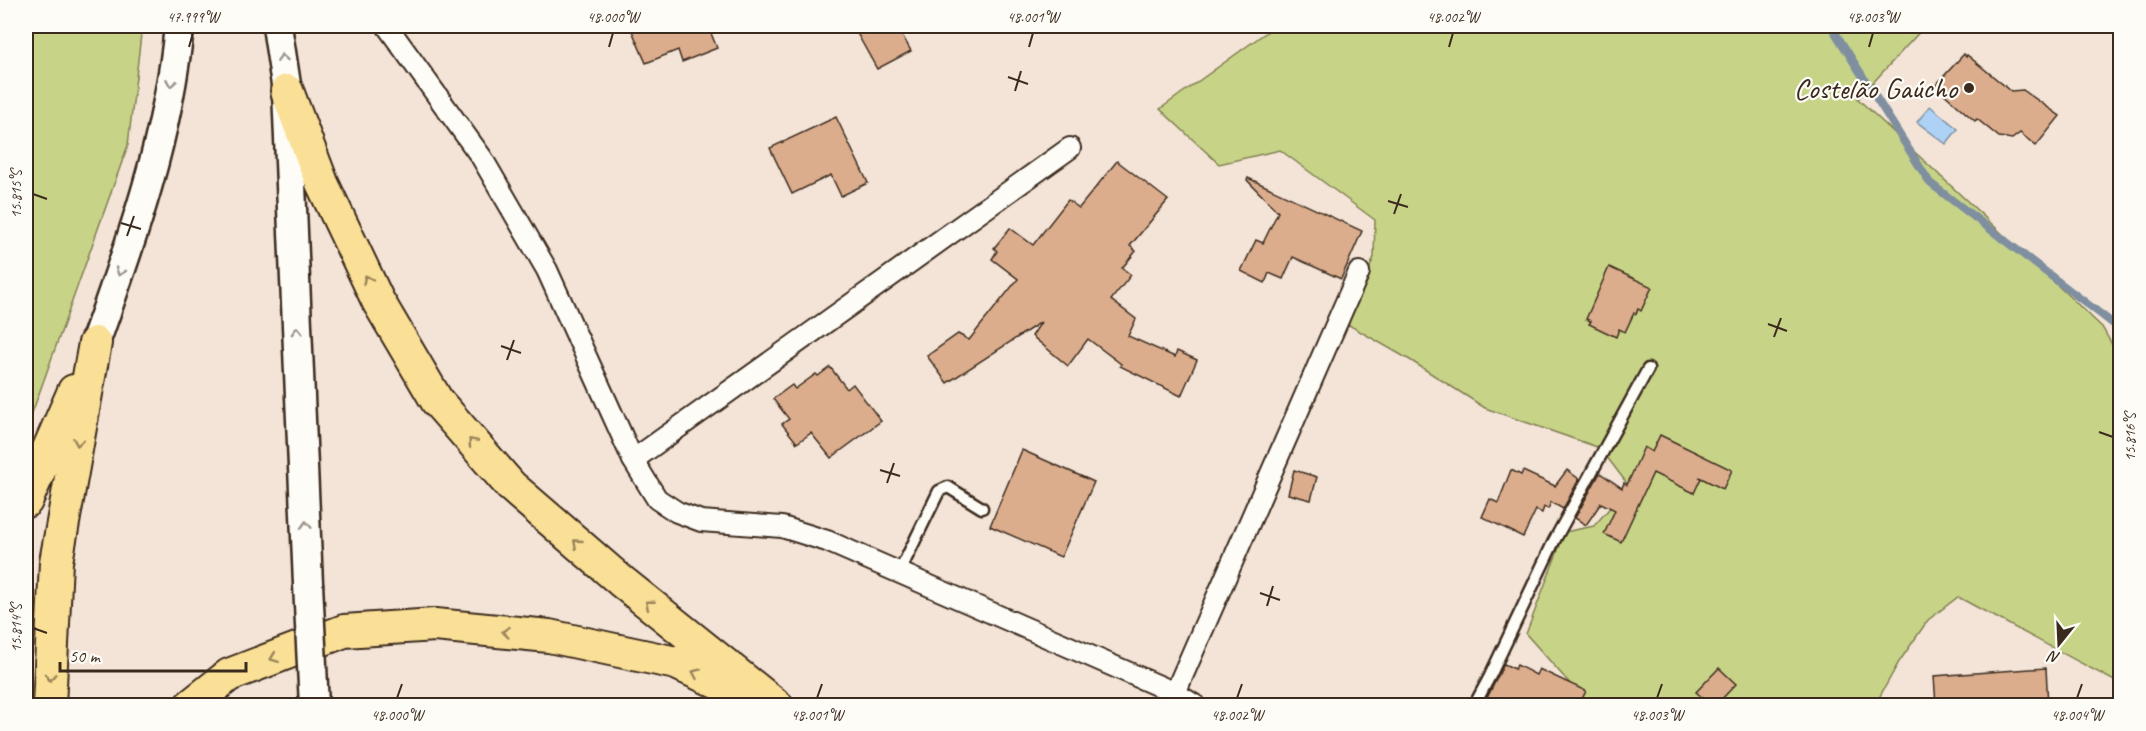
<svg xmlns="http://www.w3.org/2000/svg" width="2146" height="731" viewBox="0 0 2146 731" font-family="Caveat,sans-serif">
	<style>
		.green { fill: #c7d487; stroke: #817f52; stroke-width: 1.5 }
		.water { fill: #add2f6; stroke: #7f8fa0; stroke-width: 1.5 }
		.lines { fill: none; stroke-linecap: round; stroke-linejoin: round }
		.stream { stroke: #7f8fa0; stroke-width: 8 }
		.building { fill: #dbad8d; stroke: #3b2a1e; stroke-width: 1.5 }
		.service-casing { stroke: #3b2a1e; stroke-width: 15 }
		.minor-casing { stroke: #3b2a1e; stroke-width: 24 }
		.secondary-casing { stroke: #3b2a1e; stroke-width: 33 }
		.primary-casing { stroke: #3b2a1e; stroke-width: 36 }
		.service { stroke: #fdfcf7; stroke-width: 10 }
		.minor { stroke: #fdfcf7; stroke-width: 20 }
		.secondary { stroke: #fdfcf7; stroke-width: 28 }
		.primary { stroke: #fadf96; stroke-width: 32 }
		.secondary-bridge-casing { stroke: #3b2a1e; stroke-width: 33; stroke-linecap: butt }
		.secondary-bridge { stroke: #fdfcf7; stroke-width: 28 }
		.oneway { stroke: #9c938a }
		.oneway2 { stroke: #9a845a }
		.ticks { fill: none; stroke: #3b2a1e; stroke-width: 2 }
		.poi-dot { fill: #3b2a1e; stroke: #fdfcf7; stroke-width: 2 }
		.labels { text-anchor: middle; dominant-baseline: central; stroke-width: 4.5; stroke-linejoin: round; paint-order: stroke }
		.poi-label { font-size: 30px; fill: #3b2a1e; stroke: #fdfcf7; text-anchor: end }
		.neatline { fill: none; stroke: #3b2a1e; stroke-width: 2 }
		.ticks-label { font-size: 15px; text-anchor: middle; fill: #3b2a1e }
	</style>
	<rect width="100%" height="100%" fill="#f3e4d7"/>
	<filter id="ink" filterUnits="userSpaceOnUse"><feTurbulence type="fractalNoise" baseFrequency=".0167" numOctaves="2"/><feDisplacementMap in="SourceGraphic" scale="12" xChannelSelector="R" yChannelSelector="G"/><feConvolveMatrix kernelMatrix="1 2 1 2 8 2 1 2 1" color-interpolation-filters="sRGB"/></filter>
	<g filter="url(#ink)">
		<g class="green">
			<path d="M26,26h116l-14,119 -102,285z"/>
			<path d="M1275,26h650l-67,73 244,228 18,32v325l-162,-87 -30,23 -29,42 -24,43h-286l-63,-71 39,-102 29,-6 35,-40 -29,-38 -115,-40 -75,-48 -63,-36 27,-67 1,-37 -95,-70 -61,14 -59,-55z"/>
		</g>
		<path class="water" d="M1930,106l28,23 -12,15 -29,-22z"/>
		<g class="lines">
			<path class="stream" d="M1831,26l99,157 190,146"/>
		</g>
		<g class="building">
			<path d="M630,26h78l9,22 -35,14 -4,-12 -32,13z"/>
			<path d="M853,26h44l14,25 -34,18z"/>
			<path d="M1964,54l2,3 1,-2 44,36 12,-1 37,26 -24,30 -16,-13 -8,6 -13,-2 -22,-18 -2,2 -40,-35z"/>
			<path d="M836,117l32,66 -27,13 -10,-21 -39,19 -22,-46z"/>
			<path d="M1117,161l51,39 -38,46 6,5 -14,17 9,7 -20,25 25,19 -8,17 47,21 2,-6 20,9 -16,36 -61,-30 1,-2 -33,-25 -20,27 -36,-30 9,-14 -94,61 -20,-27 31,-22 11,6 49,-61 -26,-20 5,-8 -3,-3 16,-20 23,17 35,-45 11,8z"/>
			<path d="M1248,178l114,53 -21,48 -48,-22 -10,22 -14,-6 -4,10 -24,-12 15,-31 7,3 15,-31 -31,-32z"/>
			<path d="M1609,267l43,20 -11,24 -3,-2 -2,5 -2,-1 -9,19 -6,-3 -3,8 -27,-13 2,-3 -5,-2z"/>
			<path d="M830,367l17,22 6,-5 28,37 -50,37 -20,-25 -14,10 -15,-19 7,-5 -16,-20 19,-14 3,4 21,-15 2,2z"/>
			<path d="M1660,435l72,35 -9,19 -24,-12 2,1 -7,15 -41,-20 -32,69 -17,-8 11,-24 -14,-7 -15,22 -11,-7 25,-45 22,15 2,-5 3,2 17,-38 8,5z"/>
			<path d="M1022,450l72,32 -33,75 -71,-31z"/>
			<path d="M1294,470l23,7 -6,23 -23,-6z"/>
			<path d="M1511,470l10,5 2,-4 32,15 12,-16 12,9 -16,30 -12,-7 -3,7 -4,-2 -2,6 -6,-3 -13,27 -41,-20 8,-18 8,4z"/>
			<path d="M1504,664l11,5 2,-4 19,10 3,-6 47,22 -7,14h-61l-13,-7 -4,7h-5l-10,-5z"/>
			<path d="M1719,668l17,16 -20,21h-5l-15,-13z"/>
			<path d="M2046,668l2,37h-112l-2,-29z"/>
		</g>
		<g class="lines">
			<g class="service-casing">
				<g id="service">
					<path d="M899,573l40,-82 9,-4 34,21"/>
					<path d="M1474,706l16,-30 64,-135 94,-172"/>
				</g>
			</g>
			<g class="minor-casing">
				<g id="minor">
					<path d="M387,26l95,132 65,112 86,190 437,-312"/>
					<path d="M633,460l24,39 20,13 24,9 81,6 45,14 348,152 21,13"/>
					<path d="M1175,693l184,-421"/>
				</g>
			</g>
			<g class="secondary-casing">
				<g id="secondary">
					<path d="M277,26l10,65 21,493"/>
					<path d="M95,343c37,-103 74,-208 84,-317"/>
				</g>
			</g>
			<g class="primary-casing">
				<g id="primary">
					<path d="M287,91l35,92 56,118 59,100 74,85 110,95 156,125"/>
					<path d="M26,501l48,-110"/>
					<path d="M49,706l7,-144 39,-219"/>
					<path d="M190,706l39,-31 115,-44 91,-6 114,11 127,27 69,32"/>
				</g>
			</g>
			<use href="#service" class="service"/>
			<use href="#minor" class="minor"/>
			<use href="#secondary" class="secondary"/>
			<use href="#primary" class="primary"/>
			<g class="secondary-bridge-casing">
				<path id="secondary-bridge" d="M308,584l6,122"/>
			</g>
			<use href="#secondary-bridge" class="secondary-bridge"/>
		</g>
		<defs><path id="oneway-chevron" d="M-2-3.5L2.5 0L-2 3.5" fill="none" stroke-width="1.6" stroke-linecap="round" stroke-linejoin="round" transform="scale(1.5)"/></defs>
		<g class="oneway">
			<use href="#oneway-chevron" transform="translate(282 58) rotate(-99)"/>
			<use href="#oneway-chevron" transform="translate(171 83) rotate(100)"/>
			<use href="#oneway-chevron" transform="translate(120 272) rotate(109)"/>
			<use href="#oneway-chevron" transform="translate(297 331) rotate(-92)"/>
			<use href="#oneway-chevron" transform="translate(306 525) rotate(-92)"/>
		</g>
		<g class="oneway2">
			<use href="#oneway-chevron" transform="translate(367 279) rotate(-115)"/>
			<use href="#oneway-chevron" transform="translate(78 442) rotate(100)"/>
			<use href="#oneway-chevron" transform="translate(472 442) rotate(-131)"/>
			<use href="#oneway-chevron" transform="translate(577 543) rotate(-139)"/>
			<use href="#oneway-chevron" transform="translate(649 604) rotate(-141)"/>
			<use href="#oneway-chevron" transform="translate(506 632) rotate(-174)"/>
			<use href="#oneway-chevron" transform="translate(274 658) rotate(159)"/>
			<use href="#oneway-chevron" transform="translate(696 673) rotate(-156)"/>
			<use href="#oneway-chevron" transform="translate(50 677) rotate(92)"/>
		</g>
	</g>
	<path class="ticks" d="M189,47l4,-14M609,47l4,-14M1029,47l4,-14M1449,47l4,-14M1869,47l4,-14M1008,77l20,7M1015,91l6,-20M33,194l14,5M1388,201l20,6M1394,214l7,-20M121,223l20,6M127,236l7,-20M1768,324l19,7M1774,337l7,-19M501,346l20,7M507,360l7,-20M2099,432l14,5M880,470l20,6M887,483l7,-20M1260,593l20,7M1267,606l6,-20M33,628l14,5M397,698l5,-14M817,698l5,-14M1237,698l5,-14M1657,698l5,-14M2077,698l5,-14"/>
	<circle class="poi-dot" cx="1969" cy="88" r="6"/>
	<g class="labels">
		<g class="poi-label">
			<text x="1957" y="88">Costelão Gaúcho</text>
		</g>
	</g>
	<rect width="2146" height="731" fill="none" stroke="#fdfcf7" stroke-width="66"/>
	<g transform="translate(2059 644) rotate(198)" stroke="#fdfcf7" stroke-width="4.5" paint-order="stroke">
	<path d="M0-4.5L10 22L0 15L-10 22Z" fill="#3b2a1e"/>
	<text y="-9" font-size="16" font-weight="bold" text-anchor="middle" fill="#3b2a1e">N</text>
	</g>
	<path d="M60 662v9h186v-9" fill="none" stroke="#3b2a1e" stroke-width="3"/>
	<text x="69" y="662" font-size="18" fill="#3b2a1e" stroke="#fdfcf7" stroke-width="4.5" paint-order="stroke">50 m</text>
	<rect x="33" y="33" width="2080" height="665" class="neatline"/>
	<g class="ticks-label">
		<text x="193" y="22">47.999°W</text>
		<text x="613" y="22">48.000°W</text>
		<text x="1033" y="22">48.001°W</text>
		<text x="1453" y="22">48.002°W</text>
		<text x="1873" y="22">48.003°W</text>
		<text transform="translate(16 194) rotate(-90)" y="5">15.815°S</text>
		<text transform="translate(2130 437) rotate(-90)" y="5">15.816°S</text>
		<text transform="translate(16 628) rotate(-90)" y="5">15.814°S</text>
		<text x="397" y="720">48.000°W</text>
		<text x="817" y="720">48.001°W</text>
		<text x="1237" y="720">48.002°W</text>
		<text x="1657" y="720">48.003°W</text>
		<text x="2077" y="720">48.004°W</text>
	</g>
</svg>
